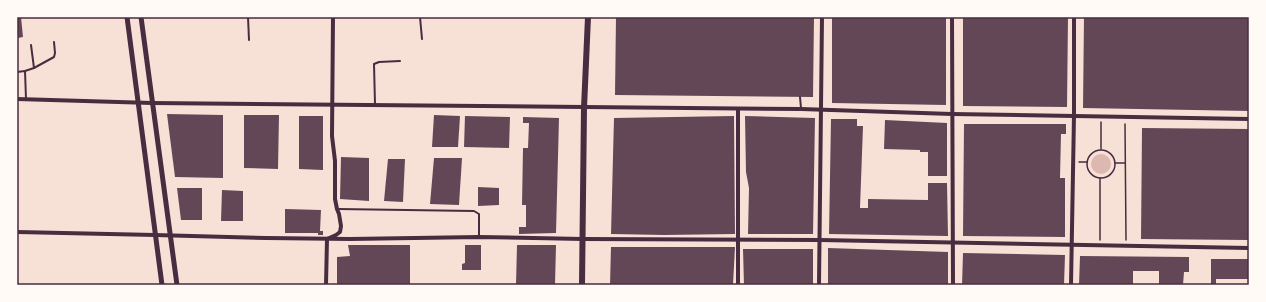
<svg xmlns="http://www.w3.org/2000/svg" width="1266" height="302" viewBox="0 0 1266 302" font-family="'Space Grotesk',sans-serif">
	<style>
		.water { fill: #dcb8b0 }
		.building { fill: #644757 }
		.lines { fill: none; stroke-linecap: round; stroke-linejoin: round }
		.path { stroke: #4a2c40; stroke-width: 1.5 }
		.service { stroke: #4a2c40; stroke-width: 2 }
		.minor { stroke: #4a2c40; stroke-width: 4 }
		.tertiary { stroke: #4a2c40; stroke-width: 5 }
		.primary { stroke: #4a2c40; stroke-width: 6 }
		.neatline { fill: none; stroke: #4a2c40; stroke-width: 1.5 }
	</style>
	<rect width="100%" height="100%" fill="#f7e1d7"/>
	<circle class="water" cx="1101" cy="164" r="10"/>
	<g class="building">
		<path d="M17,17h4l2,20 -5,1v-3h-1z"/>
		<path d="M616,17h198l-1,80 -198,-2z"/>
		<path d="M832,17h114v88l-114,-2z"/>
		<path d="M963,17h105l-1,90 -104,-1z"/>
		<path d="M1084,17h165v94l-166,-3z"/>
		<path d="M167,114l56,1v63l-48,-1z"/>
		<path d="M244,115h35l-1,54 -34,-1z"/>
		<path d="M434,115l26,1 -2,31h-26z"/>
		<path d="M299,116h24v54l-24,-1z"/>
		<path d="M465,116l45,1 -1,31 -45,-1z"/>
		<path d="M734,116l1,118 -71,1 -53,-1 3,-116z"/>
		<path d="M745,116l70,2 -2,116h-65l1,-46 -3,-16z"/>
		<path d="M523,117l36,1 -3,115 -37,1v-7h7v-22h-4l1,-57h5l1,-25h-6z"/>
		<path d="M831,119h26v7h6l-3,82h8v-9l60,1v-17h19l1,53 -119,-2z"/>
		<path d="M885,120l62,3v53h-19v-24h-8v-2l-36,-1z"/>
		<path d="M964,124h102v10h-5l-1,44h5v59l-102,-1z"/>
		<path d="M1142,128l107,1v111l-108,-1z"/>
		<path d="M341,157l28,1v43l-29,-2z"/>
		<path d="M434,158h28l-3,47 -29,-1z"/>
		<path d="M388,159h17l-2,43 -19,-1z"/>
		<path d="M478,187l21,1v17l-21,1z"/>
		<path d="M177,188h25v32h-21z"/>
		<path d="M222,190l21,1v30h-22z"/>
		<path d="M285,209l36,1 -1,21h3v4h-5v-2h-33z"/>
		<path d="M348,245h62v40h-73v-28l13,-1z"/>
		<path d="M465,245h16v25h-19v-6l3,-1z"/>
		<path d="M517,245h39l-1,40h-39z"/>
		<path d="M611,247h124l-2,38h-123z"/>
		<path d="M828,248l120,4v33h-120z"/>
		<path d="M743,249h70v36h-69z"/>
		<path d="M963,253l102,2 -1,30h-102z"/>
		<path d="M1080,256l109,1v15h-5l-1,13h-24v-14h-26v14h-54z"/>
		<path d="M1211,259h38v20h-33v6h-5z"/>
	</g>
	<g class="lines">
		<g class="path">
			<path d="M1125,124l1,116"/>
			<path d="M1101,149v-27"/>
			<circle cx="1101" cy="164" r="14"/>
			<path d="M1079,162h8"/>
			<path d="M1115,163h10"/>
			<path d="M1100,240v-62"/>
		</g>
		<g class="service">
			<path d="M248,17l1,23"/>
			<path d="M420,17l2,22"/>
			<path d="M31,45l3,23"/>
			<path d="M25,71l9,-3 20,-11 1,-4 -1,-11"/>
			<path d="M17,72l8,-1 1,28"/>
			<path d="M800,97l1,11"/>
			<path d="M375,104l-1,-40 5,-2 21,-1"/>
			<path d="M338,209l136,2 5,3v23"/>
		</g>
		<g class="minor">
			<path d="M952,17l1,268"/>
			<path d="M17,99l135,4 649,6 151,5 297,5"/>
			<path d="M738,109v176"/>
			<path d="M17,232l138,3 111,3 84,1 129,-2 104,2 237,1 429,8"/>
			<path d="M326,285l1,-46 9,-4 4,-3 1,-6 -2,-12 -2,-5 -2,-10v-38l-3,-25 1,-119"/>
			<path d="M819,285l3,-268"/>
			<path d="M1071,285l3,-170v-98"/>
		</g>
		<g class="tertiary">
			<path d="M127,17l35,268"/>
			<path d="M141,17l36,268"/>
		</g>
		<path class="primary" d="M582,285l2,-177 4,-91"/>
	</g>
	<rect width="1266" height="302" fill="none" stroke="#fffaf5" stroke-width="36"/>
	<rect x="18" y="18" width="1230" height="266" class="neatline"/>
</svg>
